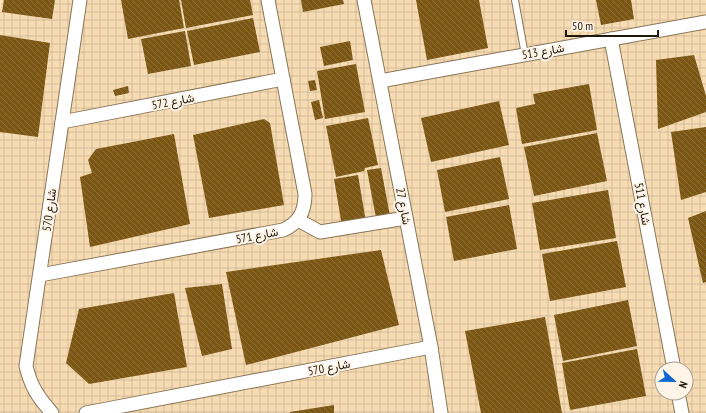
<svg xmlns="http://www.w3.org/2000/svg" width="706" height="413" viewBox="0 0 706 413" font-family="'PT Sans Narrow',Vazirmatn,sans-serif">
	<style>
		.industrial { fill: url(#industrial-grid); fill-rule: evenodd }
		.building { fill: url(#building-back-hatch) }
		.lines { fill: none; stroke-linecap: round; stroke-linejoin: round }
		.lane-casing { stroke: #8a7657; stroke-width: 8 }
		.street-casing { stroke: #8a7657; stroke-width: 15 }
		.lane { stroke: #fff; stroke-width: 6 }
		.street { stroke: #fff; stroke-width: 13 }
		.labels { text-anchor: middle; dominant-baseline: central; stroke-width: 4; stroke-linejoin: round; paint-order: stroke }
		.street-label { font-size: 12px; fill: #21180c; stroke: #fef4e7 }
	</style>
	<defs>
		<pattern id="industrial-grid" width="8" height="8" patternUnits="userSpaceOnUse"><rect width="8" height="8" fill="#f7dbb3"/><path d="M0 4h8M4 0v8" fill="none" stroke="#d3bb99"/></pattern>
		<pattern id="building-back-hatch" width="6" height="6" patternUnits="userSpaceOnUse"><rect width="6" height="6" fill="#7b5713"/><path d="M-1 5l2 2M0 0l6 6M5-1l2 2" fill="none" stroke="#8b703c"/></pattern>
	</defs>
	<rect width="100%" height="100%" fill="#fce5c3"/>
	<path class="industrial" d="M2,0h704v413h-706v-399zM662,369h24v24h-24z"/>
	<g class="building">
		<path d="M4,0h51l-3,19 -50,-7z"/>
		<path d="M121,0h58l5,28 -56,11z"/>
		<path d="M181,0h69l3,15 -67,13z"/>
		<path d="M301,0h42l1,4 -41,8z"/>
		<path d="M416,0h63l9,48 -61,12z"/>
		<path d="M596,0h35l3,19 -33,6z"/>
		<path d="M253,18l7,34 -66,13 -7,-34z"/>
		<path d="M185,31l6,35 -43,8 -7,-35z"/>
		<path d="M0,35l50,8 -12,94 -38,-5z"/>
		<path d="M350,41l3,19 -29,6 -4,-19z"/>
		<path d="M694,55l12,41v16l-48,17 -2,-69z"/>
		<path d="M356,64l9,48 -40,7 -8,-48z"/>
		<path d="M315,80l2,10 -7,1 -2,-10z"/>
		<path d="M589,84l8,46 -75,14 -6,-36 19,-4 -2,-10z"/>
		<path d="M128,86l1,7 -14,3 -2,-6z"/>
		<path d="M319,100l4,18 -8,2 -4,-18z"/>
		<path d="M499,101l10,44 -78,17 -10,-44z"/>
		<path d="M368,118l10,47 -13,3 -1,3 -28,6 -10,-51z"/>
		<path d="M264,119l6,4 14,82 -75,13 -16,-83z"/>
		<path d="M706,127v65l-25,8 -10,-68z"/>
		<path d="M597,133l10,48 -73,15 -10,-49z"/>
		<path d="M174,134l16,90 -100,23 -10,-70 12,-4 -4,-13 8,-11z"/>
		<path d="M500,157l9,42 -64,13 -8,-42z"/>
		<path d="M381,168l9,48 -14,2 -9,-48z"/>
		<path d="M358,175l8,47 -24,4 -8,-47z"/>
		<path d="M608,190l8,48 -76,12 -8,-47z"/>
		<path d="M509,205l8,44 -63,12 -8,-44z"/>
		<path d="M706,211v71l-3,1 -15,-65z"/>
		<path d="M617,241l9,46 -76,14 -8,-47z"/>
		<path d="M381,250l18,75 -153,40 -20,-93z"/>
		<path d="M222,284l10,65 -30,7 -17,-68z"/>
		<path d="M174,293l13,74 -98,17 -23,-21 13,-54z"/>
		<path d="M628,300l9,46 -74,15 -9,-46z"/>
		<path d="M545,317l17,96h-81l-16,-82z"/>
		<path d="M637,349l9,47 -76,14 -8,-47z"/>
		<path d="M334,405v8h-44v-1z"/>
	</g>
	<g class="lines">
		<g class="lane-casing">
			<path id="lane" d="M515,0l10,55"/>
		</g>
		<g class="street-casing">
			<g id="street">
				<path d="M364,0l67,347 10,66"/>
				<path d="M611,39l63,330"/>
				<path d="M380,81l326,-59"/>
				<path d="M62,122l221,-43"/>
				<path d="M298,220l22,12 86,-14"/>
				<path d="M40,275l243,-45c16,-7 22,-18 22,-36l-37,-194"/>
				<path d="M678,393l4,20"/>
				<path d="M52,413c-14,-16 -21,-26 -26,-47l54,-366"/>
				<path d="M86,413l345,-66"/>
			</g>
		</g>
		<use href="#lane" class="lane"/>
		<use href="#street" class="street"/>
	</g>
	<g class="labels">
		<g class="street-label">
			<text transform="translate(543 51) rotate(-10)">شارع 513</text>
			<text transform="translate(173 101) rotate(-11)">شارع 572</text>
			<text transform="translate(643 204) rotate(79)">شارع 511</text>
			<text transform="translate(404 206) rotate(79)">شارع 27</text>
			<text transform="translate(49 210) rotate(-82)">شارع 570</text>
			<text transform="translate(257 235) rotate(-11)">شارع 571</text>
			<text transform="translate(329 367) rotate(-11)">شارع 570</text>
		</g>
	</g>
	<g transform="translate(674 381) rotate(112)"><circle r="19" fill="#fef4e7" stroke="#a69c8f"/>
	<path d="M0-3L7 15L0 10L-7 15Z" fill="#0e66cf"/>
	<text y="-6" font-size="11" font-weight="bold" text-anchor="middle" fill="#21180c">N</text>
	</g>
	<path d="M566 30v6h92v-6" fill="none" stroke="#21180c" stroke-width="2"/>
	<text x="572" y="30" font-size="12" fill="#21180c" stroke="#fef4e7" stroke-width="3" paint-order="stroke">50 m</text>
</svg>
